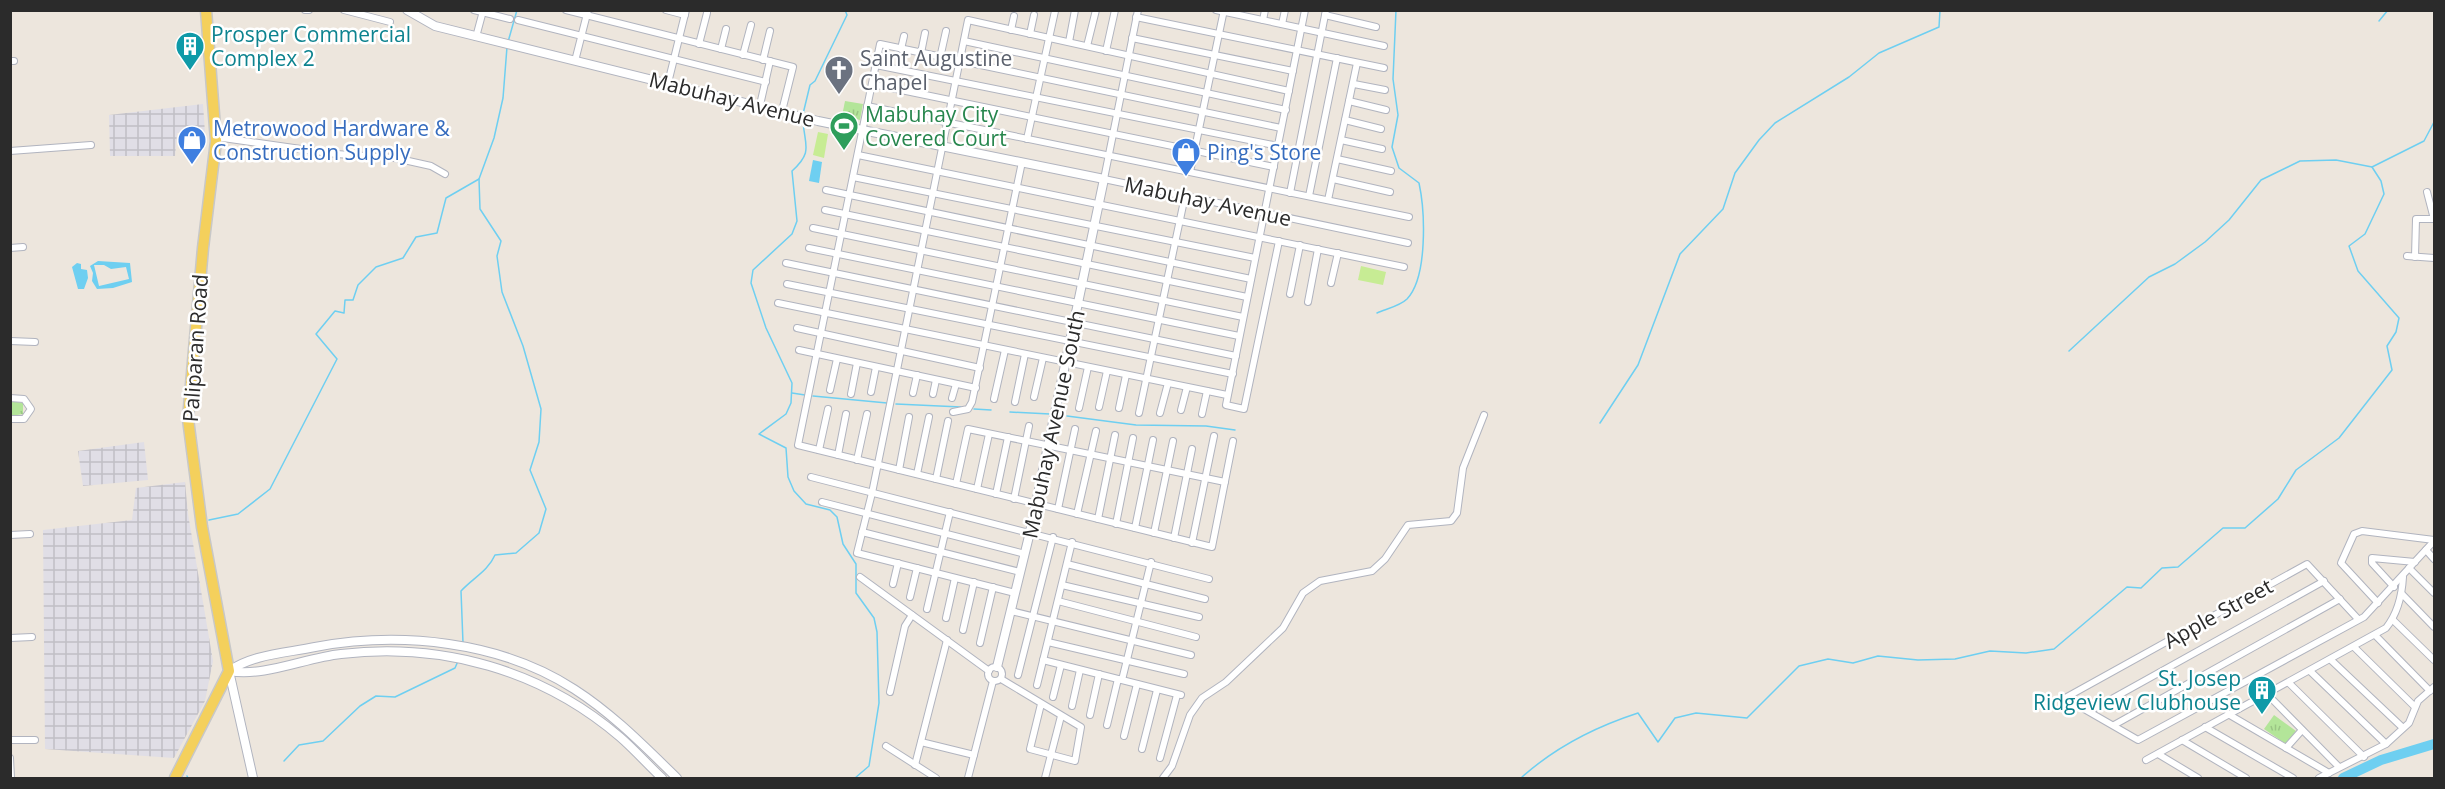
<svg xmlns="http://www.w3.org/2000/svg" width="2445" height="789" viewBox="0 0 2445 789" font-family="'Open Sans',sans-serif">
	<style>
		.industrial { fill: url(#industrial-grid) }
		.grass { fill: url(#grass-tufts) }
		.pitch { fill: #c7ec94 }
		.water { fill: #6ecff1; fill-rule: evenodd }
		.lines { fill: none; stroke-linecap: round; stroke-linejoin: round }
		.stream { stroke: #6ecff1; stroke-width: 1.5 }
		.river { stroke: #6ecff1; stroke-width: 10 }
		.minor-casing { stroke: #b1b4bf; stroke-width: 8 }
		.tertiary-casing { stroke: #b1b4bf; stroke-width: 10 }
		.primary-casing { stroke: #c8c8c8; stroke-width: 13 }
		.minor { stroke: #fff; stroke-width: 6 }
		.tertiary { stroke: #fff; stroke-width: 8 }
		.primary { stroke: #f4d05c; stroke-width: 10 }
		.labels { text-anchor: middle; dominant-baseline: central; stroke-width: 5; stroke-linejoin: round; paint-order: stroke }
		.culture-label { font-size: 21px; fill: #0d838f; stroke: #fff; text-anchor: start }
		.worship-label { font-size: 21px; fill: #5b616d; stroke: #fff; text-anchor: start }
		.street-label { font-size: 21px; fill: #2b2b2b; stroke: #fff }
		.leisure-label { font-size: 21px; fill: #27864d; stroke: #fff; text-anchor: start }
		.shop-label { font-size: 21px; fill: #366cbe; stroke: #fff; text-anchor: start }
	</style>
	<defs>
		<pattern id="industrial-grid" width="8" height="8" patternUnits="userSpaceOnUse" patternTransform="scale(1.5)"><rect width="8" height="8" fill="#e0dee6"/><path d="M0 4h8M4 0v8" fill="none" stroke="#c0bfc5"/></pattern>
		<pattern id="grass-tufts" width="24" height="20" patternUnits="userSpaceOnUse" patternTransform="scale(1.5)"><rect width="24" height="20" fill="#b3e599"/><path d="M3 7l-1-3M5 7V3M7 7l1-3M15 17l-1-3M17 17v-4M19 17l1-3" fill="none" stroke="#9ac584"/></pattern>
	</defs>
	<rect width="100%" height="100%" fill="#ede6dd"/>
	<g class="industrial">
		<path d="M203,104l2,29h-28l-2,23h-65l-1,-41z"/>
		<path d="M144,442l4,38 -65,6 -5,-35z"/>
		<path d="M185,482l3,32 25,147 -8,40 -31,57 -129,-9 -2,-219 89,-10 4,-32z"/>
	</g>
	<g class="grass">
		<path d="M845,101l18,3 -3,16 -18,-4z"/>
		<path d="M11,401l12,2v11l-12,2z"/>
		<path d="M2274,715l22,16 -10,13 -22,-15z"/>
	</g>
	<g class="pitch">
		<path d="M818,132l10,2 -4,24 -11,-3z"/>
		<path d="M1361,266l25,6 -3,13 -25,-5z"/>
	</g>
	<g class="water">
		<path d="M813,160l9,2 -3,21 -10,-2z"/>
		<path d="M98,261l32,2 2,19 -19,6 -16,1 -5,-8 1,-8 -3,-7zM94,265h10l7,4 15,-2 3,12 -30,7z"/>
		<path d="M77,263l4,1v5l6,1 1,8 -4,11h-6l-6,-22z"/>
	</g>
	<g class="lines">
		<g class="stream">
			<path d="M2379,21l9,-11"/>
			<path d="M508,42l9,-32"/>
			<path d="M803,114l7,-29 5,-4 32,-66 -2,-5"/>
			<path d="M803,122c2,24 10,30 -11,49l5,50 -5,13 -39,36 -2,13 15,45 26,55 -1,20 -5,11 -27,20 27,14 2,29 6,14 12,13 24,6 7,7 6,27 13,20v29l18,25 3,14 2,71 -10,63 -14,12"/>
			<path d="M1377,313c9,-4 23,-7 30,-14 21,-22 18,-88 12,-116l-20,-15 -7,-21 6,-32 -5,-36 3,-69"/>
			<path d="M2069,351l80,-74 26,-13 30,-22 24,-22 32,-40 39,-19 36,-1 36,7 52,-26 10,-19"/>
			<path d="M792,393l13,2"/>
			<path d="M813,396l74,7"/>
			<path d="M896,404l65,3"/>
			<path d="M974,409l17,1"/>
			<path d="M1010,412l40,2"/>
			<path d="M1067,416l69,9 70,1 29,4"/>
			<path d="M1600,423l38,-58 42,-111 43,-45 12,-36 24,-33 16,-17 74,-46 30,-24 60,-26 1,-17"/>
			<path d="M209,520l29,-6 32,-25 67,-130 -21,-25 19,-23 9,2 1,-13h8l5,-15 18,-18 27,-9 13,-21 21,-4 9,-35 33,-19"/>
			<path d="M463,643l-2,-52c12,-13 27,-20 34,-36l21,-2 23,-20 7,-24 -16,-39 9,-28 2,-33 -18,-63 -21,-54 -5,-36 4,-15 -21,-32 -1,-30 15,-41 9,-40 4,-51"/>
			<path d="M284,761l15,-16 24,-4 37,-35 16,-10 19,1 60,-29 3,-7"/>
			<path d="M187,776l1,2"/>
			<path d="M1521,778c33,-30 74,-51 117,-65l20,29 17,-24 21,-5 51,5 52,-52 29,-7 25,4 25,-7 40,4 37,-1 35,-8 36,2 28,-4 73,-62 14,1 21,-20 16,-1 45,-39h22l33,-29 18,-29 43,-32 53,-68 -5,-24 9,-14 3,-14 -41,-47 -9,-25 16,-12 19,-40 -3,-13 -9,-14"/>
		</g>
		<path class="river" d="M2343,778l38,-18 53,-16"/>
		<g class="minor-casing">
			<g id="minor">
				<path d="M305,10h4"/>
				<path d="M344,10l46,12"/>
				<path d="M474,10l36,9"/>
				<path d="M566,10l227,57 -11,44"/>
				<path d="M666,10l19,5"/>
				<path d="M1138,10l-34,169 304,64"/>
				<path d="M1216,10l168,36"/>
				<path d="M1325,15l51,12"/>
				<path d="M1136,17l248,51"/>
				<path d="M518,20l248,62"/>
				<path d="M1263,20l2,-10"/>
				<path d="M1282,24l3,-14"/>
				<path d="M1011,30l3,-14"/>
				<path d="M1030,34l4,-19"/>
				<path d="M476,37l7,-26"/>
				<path d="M1132,38l161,33"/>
				<path d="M964,41l322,69"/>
				<path d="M1069,42l6,-32"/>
				<path d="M699,44l8,-31"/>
				<path d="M1087,46l9,-36"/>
				<path d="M721,49l5,-20"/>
				<path d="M901,49l3,-13"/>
				<path d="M1106,51l9,-41"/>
				<path d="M921,53l4,-20"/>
				<path d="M743,55l8,-30"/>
				<path d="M940,58l6,-27"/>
				<path d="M763,60l7,-29"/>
				<path d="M10,61h4"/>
				<path d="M575,61l13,-51"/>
				<path d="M876,65l402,81"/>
				<path d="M668,83l18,-73"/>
				<path d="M872,84l402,83"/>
				<path d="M1354,84l31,6"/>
				<path d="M1349,101l37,9"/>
				<path d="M760,105l10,-44"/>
				<path d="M867,106l542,111"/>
				<path d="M1345,120l36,9"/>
				<path d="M216,137l120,17 59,4 36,8 14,8"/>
				<path d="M1027,139l28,-128"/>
				<path d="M1341,140l41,9"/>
				<path d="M10,151l81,-6"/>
				<path d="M858,155l546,112"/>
				<path d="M1337,159l54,12"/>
				<path d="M1190,172l34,-162"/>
				<path d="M853,177l402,81"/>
				<path d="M1333,179l57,13"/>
				<path d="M826,190l425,89"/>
				<path d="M2427,192l7,27"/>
				<path d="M1290,193l36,-183"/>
				<path d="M1309,196l28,-138"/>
				<path d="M1328,200l29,-137"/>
				<path d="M825,210l422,87"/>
				<path d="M813,228l430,89"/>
				<path d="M1279,241l-35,168 -18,-4 79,-395"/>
				<path d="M10,248l13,-1"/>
				<path d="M809,248l430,88"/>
				<path d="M2407,256l27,2"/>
				<path d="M2415,257l1,-38h18"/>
				<path d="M786,263l450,93"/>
				<path d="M1331,283l7,-30"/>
				<path d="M787,284l446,90"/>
				<path d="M1290,294l10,-49"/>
				<path d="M1308,302l10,-53"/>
				<path d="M778,303l449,92"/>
				<path d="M797,328l183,40"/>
				<path d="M10,341l25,1"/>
				<path d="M799,350l177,38"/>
				<path d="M830,390l7,-31"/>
				<path d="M871,392l5,-25"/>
				<path d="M913,393l4,-18"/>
				<path d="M851,394l6,-31"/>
				<path d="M933,394l3,-14"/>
				<path d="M1034,397l9,-39"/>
				<path d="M10,398l14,1 7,10 -7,10h-14"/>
				<path d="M952,398l4,-14"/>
				<path d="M994,399l11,-49"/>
				<path d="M1015,402l10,-48"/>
				<path d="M1099,407l8,-36"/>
				<path d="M1079,408l9,-41"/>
				<path d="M1119,408l7,-33"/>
				<path d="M1181,410l6,-23"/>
				<path d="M953,412l15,-3 4,-7 50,-240"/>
				<path d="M1139,413l46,-217"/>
				<path d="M1160,413l8,-30"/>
				<path d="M1202,414l5,-23"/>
				<path d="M1233,441l-21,106 -414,-102 82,-401 401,84"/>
				<path d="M819,450l9,-41"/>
				<path d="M838,455l8,-41"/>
				<path d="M857,460l10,-46"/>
				<path d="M899,470l10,-53"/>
				<path d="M917,474l12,-57"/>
				<path d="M811,477l398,102"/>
				<path d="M936,479l12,-58"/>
				<path d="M956,484l12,-55 257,53"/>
				<path d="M977,489l12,-55"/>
				<path d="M996,494l12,-57"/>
				<path d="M1014,499l15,-73"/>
				<path d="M822,502l203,52"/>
				<path d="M1058,509l17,-80"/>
				<path d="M1077,514l19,-83"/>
				<path d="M1098,519l17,-84"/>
				<path d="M1116,524l17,-86"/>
				<path d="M1135,528l18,-88"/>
				<path d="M862,532l158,40"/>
				<path d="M1154,533l19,-92"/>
				<path d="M10,535l20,-1"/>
				<path d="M1174,538l18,-89"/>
				<path d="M1192,543l22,-107"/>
				<path d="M2426,550l8,9"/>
				<path d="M1067,564l138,35"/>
				<path d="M2409,568l25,25"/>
				<path d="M860,577l129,94"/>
				<path d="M893,584l5,-21"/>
				<path d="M1062,585l137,32"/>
				<path d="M2394,587l-22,-24v-5l43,4"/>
				<path d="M1015,593l-158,-40 15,-60 96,-473 321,71"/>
				<path d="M2402,594l32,33"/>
				<path d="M910,597l7,-29"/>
				<path d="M1058,601l138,36"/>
				<path d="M2378,603l-37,-40 13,-29 8,-3 72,9"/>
				<path d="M927,609l23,-97"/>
				<path d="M1011,611l180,44"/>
				<path d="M946,618l9,-40"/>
				<path d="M2393,620l41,40"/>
				<path d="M963,630l11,-48"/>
				<path d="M2375,635l55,56"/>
				<path d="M10,638l22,-1"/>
				<path d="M1048,642l136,32"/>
				<path d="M980,643l13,-56"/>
				<path d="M2354,647l61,60"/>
				<path d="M1043,660l138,35"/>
				<path d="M2331,660l72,68"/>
				<circle cx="995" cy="674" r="7"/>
				<path d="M2310,671l76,73"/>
				<path d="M1018,675l35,-138"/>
				<path d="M1001,679l80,48 -6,34 -45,-12 11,-45"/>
				<path d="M1122,680l29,-118"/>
				<path d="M2289,683l75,74"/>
				<path d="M1037,685l35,-143"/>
				<path d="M890,692l15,-66 7,-11"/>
				<path d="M2267,694l71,72"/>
				<path d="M1053,697l8,-32"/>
				<path d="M2065,698l73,42 226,-123 70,-76"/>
				<path d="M2065,698l242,-134 51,55"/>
				<path d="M1072,706l8,-36"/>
				<path d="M2090,711l234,-130"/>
				<path d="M2228,714l101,59"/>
				<path d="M1090,715l9,-41"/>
				<path d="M1107,725l11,-46"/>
				<path d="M2114,725l226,-126"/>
				<path d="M2205,727l88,51"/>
				<path d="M1124,736l13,-52"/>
				<path d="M10,740h25"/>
				<path d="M2182,740l64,38"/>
				<path d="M921,742l53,13"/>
				<path d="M886,746l50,32"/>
				<path d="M2286,748l16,-18"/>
				<path d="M1142,749l15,-59"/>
				<path d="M2158,754l40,24"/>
				<path d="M10,758l1,20"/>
				<path d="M1160,758l17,-63"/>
				<path d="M2146,760l240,-132c12,-15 16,-33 17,-51"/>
				<path d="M915,765l32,-125"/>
				<path d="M968,778l25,-97"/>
				<path d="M1045,778l16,-62"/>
				<path d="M1163,778l9,-12 18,-51 12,-17 24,-16 57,-54 20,-35 17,-12 52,-10 13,-12 23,-34 43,-4 6,-8 6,-45 21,-53"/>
				<path d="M2319,778l67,-34 23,-21 9,-22 16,-14"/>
			</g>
		</g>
		<g class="tertiary-casing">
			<g id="tertiary">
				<path d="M407,10l28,16 383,95 286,58 -74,353 -33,135"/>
				<path d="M229,671c24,-17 58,-18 86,-24 85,-16 185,-6 259,42 39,25 71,58 103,89"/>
				<path d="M229,671c37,6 75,-13 112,-17 101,-12 201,16 279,83 15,13 28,28 42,41"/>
				<path d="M229,671l24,107"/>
			</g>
		</g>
		<g class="primary-casing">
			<path id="primary" d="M175,778l54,-107 -27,-144 -14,-108 15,-171 13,-107 -10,-131"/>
		</g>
		<use href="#minor" class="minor"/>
		<use href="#tertiary" class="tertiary"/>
		<use href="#primary" class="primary"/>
	</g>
	<defs>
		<g id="building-pin" transform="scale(1.5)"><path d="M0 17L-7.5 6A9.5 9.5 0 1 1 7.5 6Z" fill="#0f9aa8" stroke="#fff"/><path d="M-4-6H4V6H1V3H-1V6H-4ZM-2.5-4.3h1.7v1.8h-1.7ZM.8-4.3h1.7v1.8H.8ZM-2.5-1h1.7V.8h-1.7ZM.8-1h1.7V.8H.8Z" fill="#fff"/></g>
		<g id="church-pin" transform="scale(1.5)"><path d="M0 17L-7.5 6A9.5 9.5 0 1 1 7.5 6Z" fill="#6b7280" stroke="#fff"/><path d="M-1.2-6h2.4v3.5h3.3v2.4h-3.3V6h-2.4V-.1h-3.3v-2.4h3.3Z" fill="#fff"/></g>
		<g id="stadium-pin" transform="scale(1.5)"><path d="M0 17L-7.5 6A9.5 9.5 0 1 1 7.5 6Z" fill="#2e9e5b" stroke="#fff"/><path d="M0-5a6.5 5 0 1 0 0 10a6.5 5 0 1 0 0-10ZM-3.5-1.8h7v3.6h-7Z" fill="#fff"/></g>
		<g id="shop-pin" transform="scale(1.5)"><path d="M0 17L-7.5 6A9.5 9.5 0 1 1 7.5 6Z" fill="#3f7fe0" stroke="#fff"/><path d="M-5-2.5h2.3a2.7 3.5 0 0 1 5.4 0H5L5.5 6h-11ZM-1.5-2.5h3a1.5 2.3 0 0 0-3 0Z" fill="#fff"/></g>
	</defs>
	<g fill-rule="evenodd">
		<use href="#building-pin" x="190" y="46"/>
		<use href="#church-pin" x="839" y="70"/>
		<use href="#stadium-pin" x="844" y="126"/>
		<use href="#shop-pin" x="192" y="140"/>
		<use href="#shop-pin" x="1186" y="152"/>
		<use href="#building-pin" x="2262" y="690"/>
	</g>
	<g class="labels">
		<g class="culture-label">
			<text x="211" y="34">Prosper Commercial<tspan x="211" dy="24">Complex 2</tspan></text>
			<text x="2241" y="678" text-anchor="end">St. Josep<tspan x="2241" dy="24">Ridgeview Clubhouse</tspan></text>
		</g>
		<g class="worship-label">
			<text x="860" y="58">Saint Augustine<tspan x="860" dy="24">Chapel</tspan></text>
		</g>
		<g class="street-label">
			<text transform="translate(732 99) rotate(14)">Mabuhay Avenue</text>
			<text transform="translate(1208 201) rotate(12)">Mabuhay Avenue</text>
			<text transform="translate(195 348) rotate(-86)">Paliparan Road</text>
			<text transform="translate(1053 424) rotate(-78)">Mabuhay Avenue South</text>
			<text transform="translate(2218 613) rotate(-29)">Apple Street</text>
		</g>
		<g class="leisure-label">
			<text x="865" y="114">Mabuhay City<tspan x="865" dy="24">Covered Court</tspan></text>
		</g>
		<g class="shop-label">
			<text x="213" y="128">Metrowood Hardware &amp;<tspan x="213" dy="24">Construction Supply</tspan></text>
			<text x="1207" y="152">Ping's Store</text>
		</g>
	</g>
	<rect width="2445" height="789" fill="none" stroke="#2b2b2b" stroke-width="24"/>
</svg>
